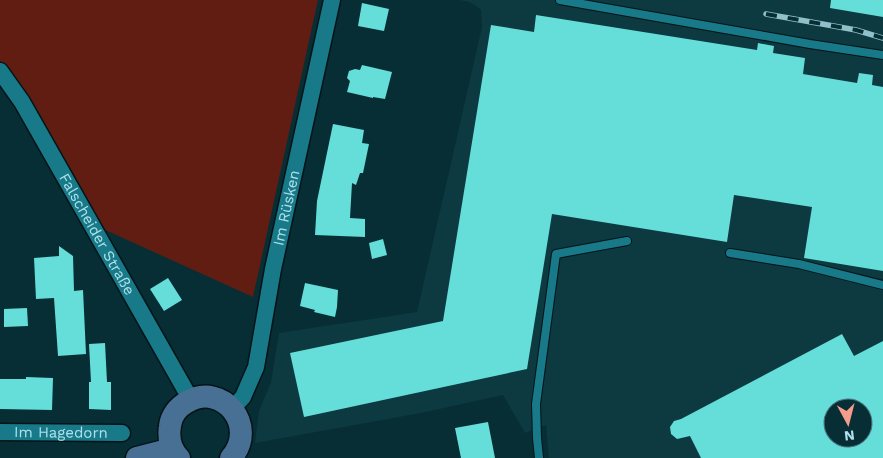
<svg xmlns="http://www.w3.org/2000/svg" width="883" height="458" viewBox="0 0 883 458" font-family="'Work Sans',sans-serif">
	<style>
		.built { fill: #0d3940; fill-rule: evenodd }
		.green { fill: #611d12 }
		.building { fill: #65ddd9; fill-rule: evenodd }
		.lines { fill: none; stroke-linecap: round; stroke-linejoin: round }
		.lane-casing { stroke: #051417; stroke-width: 10 }
		.street-casing { stroke: #051417; stroke-width: 19 }
		.secondary-casing { stroke: #051417; stroke-width: 25 }
		.lane { stroke: #187989; stroke-width: 8 }
		.street { stroke: #187989; stroke-width: 16 }
		.secondary { stroke: #487094; stroke-width: 22 }
		.rail-casing { stroke: #90c1cb; stroke-width: 5.5 }
		.rail { stroke: #072e35; stroke-width: 4; stroke-dasharray: 11; stroke-linecap: butt }
		.labels { text-anchor: middle; dominant-baseline: central; stroke-width: 5; stroke-linejoin: round; paint-order: stroke }
		.street-label { font-size: 15px; fill: #aee1eb; stroke: #072e35 }
	</style>
	<rect width="100%" height="100%" fill="#072e35"/>
	<path class="built" d="M459,0h424v458h-334l-3,-33 -21,8 -22,-38 -82,18 -166,30 4,-32 12,-29 8,-49 138,-21 65,-285 -1,-17 -11,-8zM833,408h30v30h-30z"/>
	<path class="green" d="M0,0h318l-65,297 -152,-69 -101,-161z"/>
	<g class="building">
		<path d="M831,0h52v17l-53,-9z"/>
		<path d="M362,3l27,6 -5,22 -26,-5z"/>
		<path d="M536,15l221,35 1,-7 16,3 -1,7 32,5 -2,16 54,9 2,-10 14,2 -1,10 11,2v184l-79,-13 8,-51 -78,-12 -7,47 -175,-28 -25,155 -223,48 -14,-64 153,-32 48,-296 43,7z"/>
		<path d="M362,65l30,7 -7,27 -12,-2v1l-26,-6 3,-11 -3,-3 2,-7 6,-2 5,1z"/>
		<path d="M333,124l31,6 -2,13 7,1 -6,29h-3l-4,12 -4,-2 -2,35 15,1v18l-50,-2 2,-34z"/>
		<path d="M383,239l4,16 -15,4 -3,-16z"/>
		<path d="M59,246l14,10 1,35 9,-1 3,64 -28,2 -4,-58 -18,1 -2,-41 25,-2z"/>
		<path d="M168,278l14,22 -18,11 -14,-22z"/>
		<path d="M305,283l33,7 -1,17 -2,10 -21,-5 1,-2 -15,-4z"/>
		<path d="M27,308l1,18 -24,1v-18z"/>
		<path d="M842,334l12,22 29,-15v117h-182l-11,-22 -13,3 -6,-5 -1,-7 4,-6 7,-2zM833,408h30v30h-30z"/>
		<path d="M105,343l2,39h4v28l-22,-1v-27h2l-2,-38z"/>
		<path d="M26,377l27,1 -1,32 -52,-1v-30h26z"/>
		<path d="M488,422l7,36h-34l-6,-30z"/>
	</g>
	<g class="lines">
		<g class="lane-casing">
			<g id="lane">
				<path d="M560,0l250,44 73,11"/>
				<path d="M730,253l69,11 84,21"/>
				<path d="M539,458l-2,-20 -1,-34 20,-150 71,-13"/>
			</g>
		</g>
		<g class="street-casing">
			<g id="street">
				<path id="s1" d="M0,71l22,31 169,298"/>
				<path id="s2" d="M232,409l11,-12 13,-30 17,-98 59,-269"/>
				<path id="s3" d="M0,432l122,1"/>
			</g>
		</g>
		<g class="secondary-casing">
			<g id="secondary">
				<path d="M137,458l35,-9"/>
				<path d="M179,458c-8,-8 -11,-20 -9,-32 1,-10 8,-19 17,-24 35,-21 72,24 44,56"/>
			</g>
		</g>
		<use href="#lane" class="lane"/>
		<use href="#street" class="street"/>
		<use href="#secondary" class="secondary"/>
		<g class="rail-casing">
			<path id="rail" d="M766,14l90,16 27,8"/>
		</g>
		<use href="#rail" class="rail"/>
	</g>
	<g class="labels">
		<g class="street-label">
			<text stroke="none"><textPath href="#s2" startOffset="211">Im Rüsken</textPath></text>
			<text stroke="none"><textPath href="#s1" startOffset="190">Falscheider Straße</textPath></text>
			<text stroke="none"><textPath href="#s3" startOffset="61">Im Hagedorn</textPath></text>
		</g>
	</g>
	<g transform="translate(848 423) rotate(173)"><circle r="24" fill="#072e35" stroke="#4a767e"/>
	<path d="M0-4L9 19L0 12L-9 19Z" fill="#f49d8c"/>
	<text y="-8" font-size="14" font-weight="bold" text-anchor="middle" fill="#aee1eb">N</text>
	</g>
</svg>
